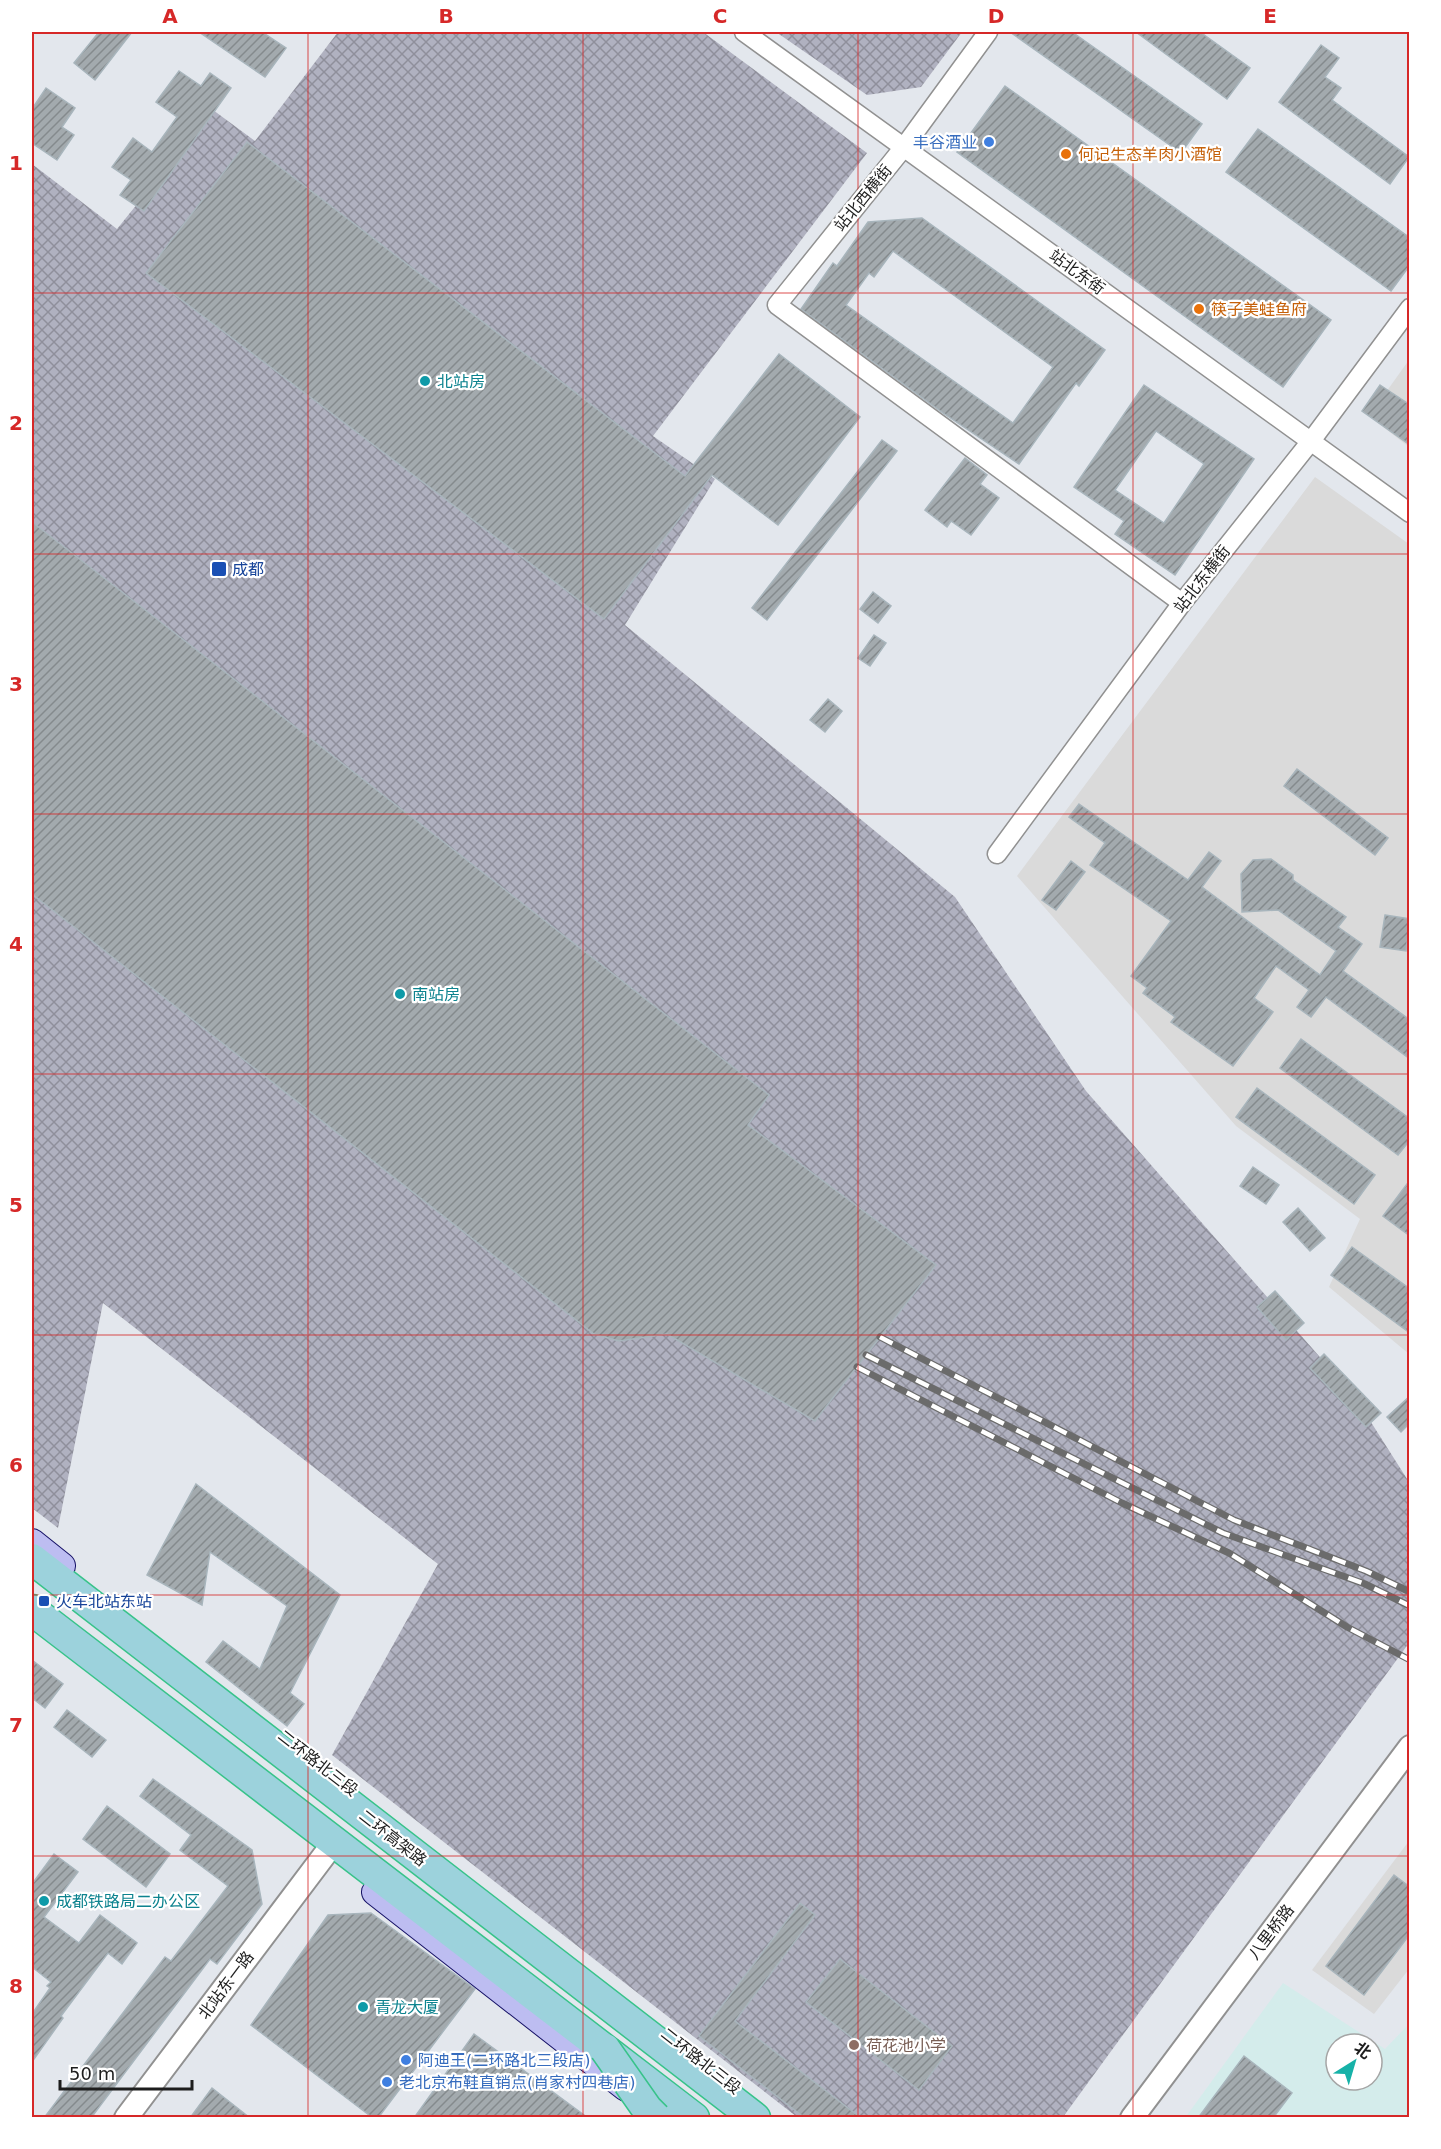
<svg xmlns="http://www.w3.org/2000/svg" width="1441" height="2149" viewBox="0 0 1441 2149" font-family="'DejaVu Sans','Noto Sans SC',sans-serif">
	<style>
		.residential { fill: #dadada }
		.commercial { fill: #d4eceb; fill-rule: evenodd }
		.construction { fill: url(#construction-cross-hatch) }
		.building { fill: url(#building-hatch); stroke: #a8b5bc; stroke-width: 1.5; fill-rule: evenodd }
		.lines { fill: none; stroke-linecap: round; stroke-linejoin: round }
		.minor-casing { stroke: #919191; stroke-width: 21 }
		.tertiary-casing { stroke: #919191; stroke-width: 26 }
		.secondary-casing { stroke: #151166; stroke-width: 28 }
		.trunk-casing { stroke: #38c38a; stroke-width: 33 }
		.minor { stroke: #fff; stroke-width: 18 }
		.tertiary { stroke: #fff; stroke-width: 22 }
		.secondary { stroke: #bdbdf1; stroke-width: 26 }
		.trunk { stroke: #9cd2dc; stroke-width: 30 }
		.rail-casing { stroke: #6b6b6b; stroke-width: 7 }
		.rail { stroke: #fff; stroke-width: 4.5; stroke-dasharray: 14; stroke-linecap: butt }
		.trunk-bridge-casing { stroke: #38c38a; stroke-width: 33; stroke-linecap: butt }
		.trunk-bridge { stroke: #9cd2dc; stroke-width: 30 }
		.grid { fill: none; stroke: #d62828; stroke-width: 1.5; stroke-opacity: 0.55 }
		.shop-dot { fill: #3f7fe0; stroke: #fff; stroke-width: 2 }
		.food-dot { fill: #e8710a; stroke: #fff; stroke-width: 2 }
		.culture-dot { fill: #0f9aa8; stroke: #fff; stroke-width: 2 }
		.transit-dot { fill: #1a4fb4; stroke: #fff; stroke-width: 2 }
		.education-dot { fill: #8d6e63; stroke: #fff; stroke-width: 2 }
		.labels { text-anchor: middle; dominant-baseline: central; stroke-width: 4.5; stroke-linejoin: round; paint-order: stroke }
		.shop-label { font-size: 16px; fill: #366cbe; stroke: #fff; text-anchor: start }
		.food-label { font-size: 16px; fill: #c56008; stroke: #fff; text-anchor: start }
		.street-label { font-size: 16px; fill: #1d1d1d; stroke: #fff }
		.culture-label { font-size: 16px; fill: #0d838f; stroke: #fff; text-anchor: start }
		.transit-label { font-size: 16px; fill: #164399; stroke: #fff; text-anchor: start }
		.education-label { font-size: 16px; fill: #785e54; stroke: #fff; text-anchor: start }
		.neatline { fill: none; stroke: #d62828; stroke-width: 2 }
		.grid-label { font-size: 20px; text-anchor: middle; font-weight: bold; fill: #d62828 }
	</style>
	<defs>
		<pattern id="construction-cross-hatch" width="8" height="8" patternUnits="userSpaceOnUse" patternTransform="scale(1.5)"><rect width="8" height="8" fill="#b0b1c0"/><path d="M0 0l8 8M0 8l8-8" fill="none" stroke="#8f8f9b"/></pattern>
		<pattern id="building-hatch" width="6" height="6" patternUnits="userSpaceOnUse" patternTransform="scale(1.5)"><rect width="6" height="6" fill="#a3aaae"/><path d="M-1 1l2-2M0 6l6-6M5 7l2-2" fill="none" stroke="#848a8d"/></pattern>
	</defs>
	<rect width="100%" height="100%" fill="#e3e7ed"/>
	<g class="residential">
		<path d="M1409,360v87l-40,-31z"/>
		<path d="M1315,477l94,67v810l-80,-67 31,-68 -124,-93 -219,-250z"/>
		<path d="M1409,1841v128l-35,45 -62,-44z"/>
	</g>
	<path class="commercial" d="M1283,1983l102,66 24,-25v93l-224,1zM1336,2044h36v36h-36z"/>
	<g class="construction">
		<path d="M338,32h365l164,121 -214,283 62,43 -90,146 330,272 131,194 269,306 54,85v161l-346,474h-266l-465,-362 106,-191 -335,-261 -45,225 -26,-20v-1344l85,65 96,-119 42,31z"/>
		<path d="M776,32h186l-41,55 -54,8z"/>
	</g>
	<g class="building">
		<path d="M99,32h33l-37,48 -21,-17z"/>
		<path d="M199,32h63l24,16 -21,29z"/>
		<path d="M1010,32h62l130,92 -21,29z"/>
		<path d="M1136,32h64l50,36 -23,31z"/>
		<path d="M1321,45l18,13 -14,19 16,11 -9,12 77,57 -19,27 -111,-82z"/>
		<path d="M179,71l22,15 9,-13 21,15 -87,123 -24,-16 11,-15 -19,-13 21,-29 19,14 25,-35 -21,-15z"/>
		<path d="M1005,86l326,234 -48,67 -326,-235z"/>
		<path d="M46,88l29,20 -13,19 12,8 -17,25 -25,-17v-34z"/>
		<path d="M1258,129l152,109v27l-19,26 -165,-119z"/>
		<path d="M247,142l438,334 94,-122 81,63 -82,108 -66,-50 -108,144 -458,-346z"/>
		<path d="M922,218l183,132 -26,36 -3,-3 -57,81 -76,-51 -142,-104 32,-46 4,3 31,-44zM893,251l160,116 -40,56 -167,-118 23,-32 5,4z"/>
		<path d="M1144,385l110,74 -79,116 -60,-41 9,-13 -50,-34zM1156,431l48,33 -40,59 -49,-33z"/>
		<path d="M1380,385l30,20v40l-48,-34z"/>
		<path d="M882,440l15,11 -130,169 -15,-12z"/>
		<path d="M965,458l22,17 -7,9 19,14 -28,37 -20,-14 -4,6 -22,-17z"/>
		<path d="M32,522l737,573 -21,30 188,140 -121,156 -148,-87 -48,7 -25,-7 -562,-440z"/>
		<path d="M873,592l18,14 -13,17 -18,-14z"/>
		<path d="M874,635l12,8 -16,23 -12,-8z"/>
		<path d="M828,699l14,12 -17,21 -15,-12z"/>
		<path d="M1297,769l91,69 -13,17 -91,-69z"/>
		<path d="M1079,804l109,76 21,-28 12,9 -19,26 118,88 16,-24 -58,-41 -36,2 -1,-38 12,-14 18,-1 22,16v5l53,37 -8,10 24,17 -19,27 67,49v39l-84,-62 -15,20 -14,-10 12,-17 -33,-24 -22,32 19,14 -40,54 -62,-44 4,-5 -32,-24 4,-5 -16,-12 40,-55 -81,-56 15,-22 -36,-26z"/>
		<path d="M1071,861l14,11 -29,38 -14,-10z"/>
		<path d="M1385,915l25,4 -4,32 -26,-4z"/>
		<path d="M1301,1039l109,80v21l-12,15 -118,-87z"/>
		<path d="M1257,1088l118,87 -21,29 -118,-87z"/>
		<path d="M1253,1167l26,18 -13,19 -26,-18z"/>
		<path d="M1410,1180v56l-27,-20z"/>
		<path d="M1298,1208l27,30 -15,13 -27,-29z"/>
		<path d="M1352,1247l58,42v44l-79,-58z"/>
		<path d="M1275,1291l29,32 -18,17 -29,-33z"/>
		<path d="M1324,1354l57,59 -15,14 -56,-59z"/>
		<path d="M1410,1396v27l-9,9 -14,-15z"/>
		<path d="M196,1484l144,111 -50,98 14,11 -17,22 -81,-64 17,-21 37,28 27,-63 -77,-54 -8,53 -55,-30z"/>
		<path d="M32,1660l31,24 -18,24 -13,-10z"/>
		<path d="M67,1710l39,30 -14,17 -38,-30z"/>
		<path d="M153,1779l99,71 10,54 -45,60 -7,-5 -119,159h-47l121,-161 6,4 57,-75 -48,-36 11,-15 -51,-39z"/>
		<path d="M107,1806l63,48 -24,33 -63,-48z"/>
		<path d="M54,1854l24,18 -34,45 35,26 21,-28 37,28 -15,21 -14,-11 -47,63 2,2 -31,44v-48l18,-26 -3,-2 4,-4 -19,-15v-83z"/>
		<path d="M1394,1875l16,12v47l-46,61 -38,-29z"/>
		<path d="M800,1903l15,12 -80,106 126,97h-56l-106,-82z"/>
		<path d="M371,1913l104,76 -97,129h-5l-122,-93 77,-110z"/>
		<path d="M840,1959l112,87 -33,44 -113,-88z"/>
		<path d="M474,2034l114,84h-174z"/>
		<path d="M1244,2056l48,37 -19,25h-75z"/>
		<path d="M212,2088l38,30h-60z"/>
	</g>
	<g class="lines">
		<g class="minor-casing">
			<g id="minor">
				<path d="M744,32l666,481"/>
				<path d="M988,32l-84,115 -127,158 405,298"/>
				<path d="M997,854l185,-251 129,-162 99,-133"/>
			</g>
		</g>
		<g class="tertiary-casing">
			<g id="tertiary">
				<path d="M126,2118l200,-265"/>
				<path d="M1132,2118l278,-371"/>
			</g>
		</g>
		<g class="secondary-casing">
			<g id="secondary">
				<path d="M32,1542l30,24"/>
				<path d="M375,1892l251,196"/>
			</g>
		</g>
		<g class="trunk-casing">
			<g id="trunk">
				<path d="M32,1559l723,559"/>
				<path d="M32,1610l662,508"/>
			</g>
		</g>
		<use href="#minor" class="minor"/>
		<use href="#tertiary" class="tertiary"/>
		<use href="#secondary" class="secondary"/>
		<use href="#trunk" class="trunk"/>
		<g class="rail-casing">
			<g id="rail">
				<path d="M880,1337l354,183 132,51 44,21"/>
				<path d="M866,1355l357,178 142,51 45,22"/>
				<path d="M857,1367l265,136 107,50 118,74 63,33"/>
			</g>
		</g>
		<use href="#rail" class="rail"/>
		<g class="trunk-bridge-casing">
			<path id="trunk-bridge" d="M605,2049l42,60 9,9"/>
		</g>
		<use href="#trunk-bridge" class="trunk-bridge"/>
	</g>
	<path class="grid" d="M308,32v2086M583,32v2086M858,32v2086M1133,32v2086M32,293h1378M32,554h1378M32,814h1378M32,1074h1378M32,1335h1378M32,1595h1378M32,1856h1378"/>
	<g class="shop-dot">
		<circle cx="989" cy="142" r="6"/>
		<circle cx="406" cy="2060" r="6"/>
		<circle cx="387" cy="2082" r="6"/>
	</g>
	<g class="food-dot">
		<circle cx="1066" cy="154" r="6"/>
		<circle cx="1199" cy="309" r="6"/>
	</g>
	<g class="culture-dot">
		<circle cx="425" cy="381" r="6"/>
		<circle cx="400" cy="994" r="6"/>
		<circle cx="44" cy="1901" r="6"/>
		<circle cx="363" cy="2007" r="6"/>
	</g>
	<g class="transit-dot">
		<rect x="211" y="561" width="16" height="16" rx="3"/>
		<rect x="38" y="1595" width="12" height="12" rx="3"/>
	</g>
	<circle class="education-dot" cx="854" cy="2045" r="6"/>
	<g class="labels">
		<g class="shop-label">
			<text x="977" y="142" text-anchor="end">丰谷酒业</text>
			<text x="418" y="2060">阿迪王(二环路北三段店)</text>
			<text x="399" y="2082">老北京布鞋直销点(肖家村四巷店)</text>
		</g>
		<g class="food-label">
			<text x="1078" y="154">何记生态羊肉小酒馆</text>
			<text x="1211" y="309">筷子美蛙鱼府</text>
		</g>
		<g class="street-label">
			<text transform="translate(863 198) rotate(-51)">站北西横街</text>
			<text transform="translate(1077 272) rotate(36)">站北东街</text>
			<text transform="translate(1202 579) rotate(-52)">站北东横街</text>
			<text transform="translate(318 1763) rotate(38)">二环路北三段</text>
			<text transform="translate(393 1838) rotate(38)">二环高架路</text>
			<text transform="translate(1271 1932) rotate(-53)">八里桥路</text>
			<text transform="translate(226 1985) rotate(-53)">北站东一路</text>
			<text transform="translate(701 2061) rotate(38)">二环路北三段</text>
		</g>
		<g class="culture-label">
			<text x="437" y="381">北站房</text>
			<text x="412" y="994">南站房</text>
			<text x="56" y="1901">成都铁路局二办公区</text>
			<text x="375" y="2007">青龙大厦</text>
		</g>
		<g class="transit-label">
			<text x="232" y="569">成都</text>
			<text x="56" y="1601">火车北站东站</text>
		</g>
		<g class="education-label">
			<text x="866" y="2045">荷花池小学</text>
		</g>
	</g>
	<rect width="1441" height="2149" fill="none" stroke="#ffffff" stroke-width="66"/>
	<g transform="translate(1354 2062) rotate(37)"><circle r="28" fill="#ffffff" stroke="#a5a5a5" stroke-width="1.5"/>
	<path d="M0-4.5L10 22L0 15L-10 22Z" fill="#17b2a8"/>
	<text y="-9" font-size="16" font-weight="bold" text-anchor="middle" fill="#1d1d1d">北</text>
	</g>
	<path d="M60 2080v9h132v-9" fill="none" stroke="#1d1d1d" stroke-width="3"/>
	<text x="69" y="2080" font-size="18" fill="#1d1d1d" stroke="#ffffff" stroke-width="4.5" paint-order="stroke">50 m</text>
	<rect x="33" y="33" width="1375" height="2083" class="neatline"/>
	<g class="grid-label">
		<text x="170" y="23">A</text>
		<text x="446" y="23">B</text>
		<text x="720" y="23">C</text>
		<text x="996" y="23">D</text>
		<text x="1270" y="23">E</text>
		<text x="16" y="170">1</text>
		<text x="16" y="430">2</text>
		<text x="16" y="691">3</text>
		<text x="16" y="951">4</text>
		<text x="16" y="1212">5</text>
		<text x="16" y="1472">6</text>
		<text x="16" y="1732">7</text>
		<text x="16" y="1993">8</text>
	</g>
</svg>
